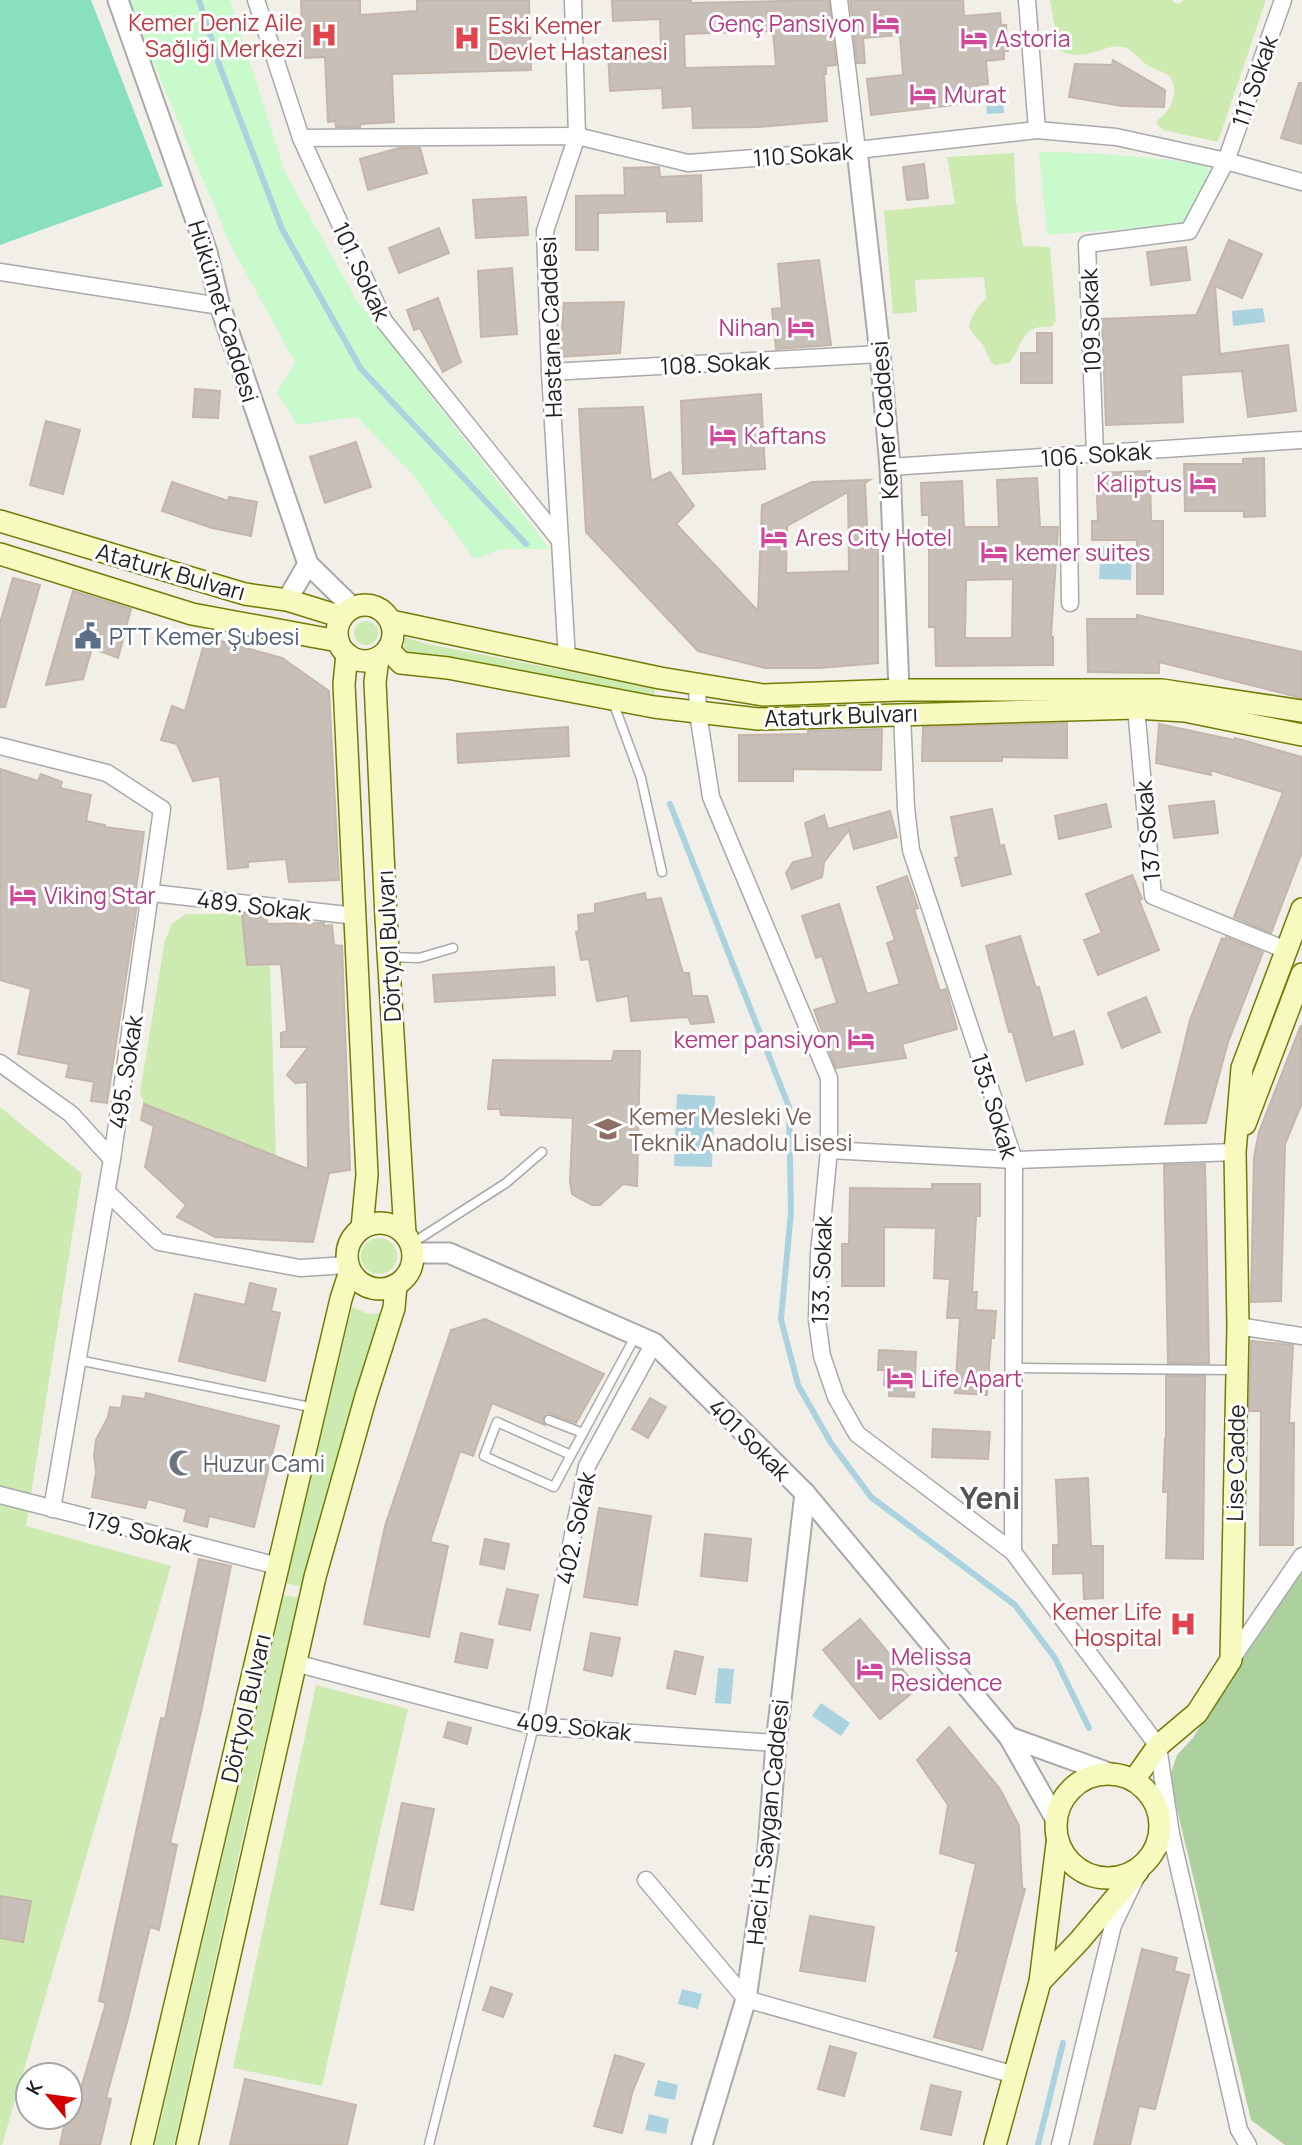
<svg xmlns="http://www.w3.org/2000/svg" width="1302" height="2145" viewBox="0 0 1302 2145" font-family="Manrope,sans-serif">
	<style>
		.grass { fill: #cdebb0 }
		.forest { fill: #add19e }
		.park { fill: #c8facc }
		.pitch { fill: #88e0be }
		.water { fill: #aad3df }
		.lines { fill: none; stroke-linecap: round; stroke-linejoin: round }
		.stream { stroke: #aad3df; stroke-width: 6 }
		.building { fill: #c7bfb8; stroke: #c4b6ab; stroke-width: 2; fill-rule: evenodd }
		.service-casing { stroke: #a9a9a9; stroke-width: 11 }
		.minor-casing { stroke: #a9a9a9; stroke-width: 19 }
		.tertiary-casing { stroke: #a9a9a9; stroke-width: 23 }
		.secondary-casing { stroke: #707d05; stroke-width: 24 }
		.service { stroke: #fff; stroke-width: 8 }
		.minor { stroke: #fff; stroke-width: 16 }
		.tertiary { stroke: #fff; stroke-width: 19 }
		.secondary { stroke: #f7fabf; stroke-width: 21 }
		.labels { text-anchor: middle; dominant-baseline: central; stroke-width: 6; stroke-linejoin: round; paint-order: stroke }
		.health-label { font-size: 23px; fill: #be3a42; stroke: #fff; text-anchor: end }
		.hotel-label { font-size: 23px; fill: #b23c85; stroke: #fff; text-anchor: start }
		.street-label { font-size: 23px; fill: #222; stroke: #fff }
		.service-label { font-size: 23px; fill: #4e5e75; stroke: #fff; text-anchor: start }
		.education-label { font-size: 23px; fill: #785e54; stroke: #fff; text-anchor: start }
		.worship-label { font-size: 23px; fill: #5b616d; stroke: #fff; text-anchor: start }
		.district-label { font-size: 30px; font-weight: bold; fill: #555; stroke: #fff }
	</style>
	<rect width="100%" height="100%" fill="#f2efe9"/>
	<g class="grass">
		<path d="M1050,0h123l1,3 5,1 5,-4h82l-48,142 -55,-12 -7,-7c3,-6 8,-7 11,-12 7,-8 11,-27 2,-35 -6,-5 -14,-6 -20,-10 -9,-5 -16,-17 -26,-19 -19,-4 -38,17 -64,3z"/>
		<path d="M1014,153l2,49 7,44 27,1 6,74 -5,6c-31,-3 -27,18 -42,36l-14,2c-8,-5 -7,-12 -12,-20 -6,-8 -11,-10 -14,-20l6,-14 11,-13 -2,-21 -69,3 2,32 -24,2 -9,-103 71,-7 -8,-47z"/>
		<circle cx="366" cy="633" r="12"/>
		<path d="M405,637l22,7 228,44 -1,11 -237,-43 -13,-4z"/>
		<path d="M185,914h57l5,51 23,1 6,190 -132,-52 -4,-12 25,-152 7,-16z"/>
		<path d="M0,1107l82,67 -56,352 145,40 -169,579h-2z"/>
		<circle cx="379" cy="1256" r="18"/>
		<path d="M352,1307l16,7 12,-1 -77,274 -17,-4z"/>
		<path d="M284,1595l16,3 -46,189 -80,358h-19z"/>
		<path d="M316,1685l92,24 -86,377 -89,-18z"/>
	</g>
	<path class="forest" d="M1302,1573v572h-17l-34,-25 -78,-328 -2,-19 6,-18 16,-17 42,-69 59,-89z"/>
	<g class="park">
		<path d="M130,0h100l55,172 72,129 193,248h-48l-28,10 -61,-84 -56,-58 -60,8 -20,-32 18,-31 -64,-116 -98,-232z"/>
		<path d="M1039,152c57,0 112,5 168,13l3,9 -25,50 -138,11z"/>
	</g>
	<path class="pitch" d="M0,0h91l72,186 -163,59z"/>
	<g class="water">
		<path d="M1002,87l2,26 -17,1 -2,-25z"/>
		<path d="M1263,308l2,14 -32,4 -1,-15z"/>
		<path d="M1101,546l31,1 -1,33 -32,-1z"/>
		<path d="M677,1094l38,2 -3,71 -38,-1z"/>
		<path d="M718,1668l16,1 -3,35 -16,-1z"/>
		<path d="M821,1703l29,20 -9,13 -29,-20z"/>
		<path d="M682,1989l20,5 -4,15 -20,-5z"/>
		<path d="M658,2080l20,5 -3,15 -21,-4z"/>
		<path d="M649,2114l20,5 -3,15 -21,-4z"/>
	</g>
	<g class="lines">
		<g class="stream">
			<path d="M199,0l21,67 62,162 79,140 165,175"/>
			<path d="M670,804l119,303 2,105 -10,107 17,66 33,58 40,54 144,108 40,53 34,70"/>
			<path d="M1038,2145l25,-102"/>
		</g>
	</g>
	<g class="building">
		<path d="M301,0h59v15l57,-4v-11h112l2,70 -139,4 2,48 -34,2v3h-24l-1,-6 -7,1 -3,-65 -22,1z"/>
		<path d="M612,0h79v3l138,-3 7,65 -10,1v8h-2l3,47 -68,6 -66,1 -1,-22 -29,2 -1,-20 -52,3 -2,-40 53,-2 -1,-30 -47,2zM773,31l3,35 -91,2 -1,-34z"/>
		<path d="M850,0h113l1,16 36,-3 1,12h5l2,26h-4v8l-18,2 2,23 -11,1 1,17 -107,13 -4,-36 36,-4 -3,-40 -37,3 2,25h-8z"/>
		<path d="M1113,60l52,30 -1,17 -42,-1 -53,-9 6,-33 37,1z"/>
		<path d="M1299,83h3v61l-21,-6z"/>
		<path d="M399,148h21l7,25 -59,17 -8,-31z"/>
		<path d="M924,164l4,34 -21,2 -4,-33z"/>
		<path d="M659,167l1,10 41,-2 1,46 -35,1v-11l-69,2v37h-22v-54l49,-1 -1,-27z"/>
		<path d="M526,197l2,38 -52,3 -3,-38z"/>
		<path d="M439,228l10,25 -50,20 -10,-25z"/>
		<path d="M1229,240l33,14 -20,44 -27,-12 5,68 68,-9 8,66 -48,6 -6,-46 -61,4 2,47 -77,3 -4,-106 93,-4v3z"/>
		<path d="M1186,247l4,33 -39,5 -4,-33z"/>
		<path d="M819,260l12,85 -55,4 -4,-40 10,-1 -4,-44z"/>
		<path d="M512,268l5,66 -36,3 -3,-66z"/>
		<path d="M438,298l23,64 -18,10 -23,-44 -6,2 -7,-20z"/>
		<path d="M624,302l-4,51 -60,4 4,-54z"/>
		<path d="M1037,333h15v50h-31v-30h16z"/>
		<path d="M195,389l25,2 -2,27 -25,-1z"/>
		<path d="M761,394l4,75 -82,5 -2,-73z"/>
		<path d="M643,407l8,74 19,-9 24,34 -18,18 82,87 4,-106 50,-23 58,-2 -5,3 3,65 10,-1v116l-59,5h-54l-67,-17 -112,-119 -7,-123zM848,492l1,79 -63,2 1,-47z"/>
		<path d="M46,421l34,9 -17,64 -33,-9z"/>
		<path d="M356,442l15,45 -46,16 -15,-46z"/>
		<path d="M1264,458l1,58 -21,1v-6h-59l-1,-47h59v-5z"/>
		<path d="M1150,471l1,50h12v73h-26v-54h-45v-19h6l-2,-48z"/>
		<path d="M1037,478l3,49h18l-7,110h2v28l-117,1 -1,-39h-6v-112h-7l-1,-32 41,-2 2,46h35l-2,-47zM1013,579l-1,59h-47l1,-58z"/>
		<path d="M172,482l56,19 1,-4 28,5 -6,34 -39,-8 -50,-17z"/>
		<path d="M13,578l27,7 -35,122h-5v-84z"/>
		<path d="M73,591l58,18 -13,49 -26,-10 -9,31 -37,6z"/>
		<path d="M1137,615l165,37v46l-143,-36v11l-71,-1 -1,-53h50z"/>
		<path d="M206,637l76,21 47,33 10,189 -50,2 -3,-23 -38,3v5l-20,2 -8,-93 -27,5 -16,-37 -16,-4 11,-34 13,5z"/>
		<path d="M1067,723v35l-65,-1v4h-80l1,-34z"/>
		<path d="M1159,724l75,16 1,-2 67,19v95l-31,81 -37,-16 49,-125 -73,-22 1,5 -55,-12z"/>
		<path d="M568,727l1,29 -111,7 -1,-29z"/>
		<path d="M882,729l-1,41 -88,-1v12h-54v-46l69,-1v-3z"/>
		<path d="M0,769l38,12 3,-7 21,8 -2,6 31,7 -5,26 19,4v2l39,5 -10,71 3,1 -30,199 -16,-2 3,-19 -28,-5 3,-13 -51,-10 13,-65 -31,-9z"/>
		<path d="M1214,801l4,32 -44,5 -5,-32z"/>
		<path d="M1106,804l5,23 -52,12 -4,-23z"/>
		<path d="M992,809l8,37 4,-1 7,29 -49,12 -7,-28 4,-1 -8,-40z"/>
		<path d="M890,811l7,26 -43,12 -5,-19 -25,32 -2,15 -30,12 -6,-16 7,-11 20,-5 -8,-34 19,-8 4,14z"/>
		<path d="M1132,875l10,24 -3,1 20,50 -61,25 -14,-35 18,-7 -16,-39z"/>
		<path d="M907,876l11,32 -4,1 26,82 6,-2 11,40 -55,15 4,14 -70,10 -22,-58 23,-7 -15,-47 -6,2 -14,-42 37,-12 28,90 33,-10 -13,-41 8,-3 -18,-53z"/>
		<path d="M645,893l1,7 15,-2 22,75h6l3,23h15l7,26 -23,2 -3,-7 -57,4 -3,-25 -31,5 -8,-42 -8,1 -5,-28 3,-1 -1,-16 17,-2v-9z"/>
		<path d="M242,914l24,2 1,8 54,-1h3v3l8,-1 2,20 8,1 8,224 -21,3 -16,69 -98,-5 -38,-20 9,-12 -41,-38 9,-41 -13,-6 3,-16 164,65 -1,-87 -12,1 -8,-8 21,-28h-27v-14l6,-2 -6,-67 -34,1z"/>
		<path d="M1020,936l16,52 3,-1 14,51 21,-7 9,33 -57,17 -14,-50 -3,1 -23,-86z"/>
		<path d="M1226,937l37,15 -35,90 -22,81 -41,1 25,-104 32,-82 3,2z"/>
		<path d="M554,967l1,28 -120,7 -2,-27z"/>
		<path d="M1146,997l14,35 -38,16 -14,-35z"/>
		<path d="M1301,1025l1,78 -17,41 -4,157 -30,1 3,-145 5,-25z"/>
		<path d="M614,1051h26l-3,135 -14,-2 -23,21h-8l-20,-11 -2,-13 3,-63 -72,-3 -1,-6h-12l5,-49 119,1z"/>
		<path d="M1205,1164l4,199h-41l-4,-198z"/>
		<path d="M932,1184h48v32h-4l-4,76h5l-1,18 20,1 -2,27h-3l-4,57 -32,-2 5,-75h-13l3,-39 -16,-1 2,-50 -52,-1v59h-42v-42h7l1,-56 82,1z"/>
		<path d="M250,1283l26,6 -5,22 9,2 -15,68 -86,-20 16,-67 50,11z"/>
		<path d="M485,1319l119,55 -28,49 -27,-10 -6,5 2,7 -53,-22 -19,53 -13,-5 -30,91 18,4 -19,91 -65,-13 21,-98 66,-196z"/>
		<path d="M1251,1341l42,4 -4,78h5l-1,122h-33l1,-134h-12z"/>
		<path d="M879,1350l37,2 -2,45 -25,-1v-11h-5l1,-15h-7z"/>
		<path d="M1166,1376h39l-2,183 -37,-1 2,-66h-5l2,-53h1z"/>
		<path d="M146,1393l133,33 -25,101 -45,-11 -2,11 -23,-6 3,-12 -39,-10 -3,9 -53,-11 4,-25 -2,-17 2,-15 12,-23 2,-10 11,1 2,-12 22,3z"/>
		<path d="M650,1398l16,9 -18,31 -16,-9z"/>
		<path d="M933,1429l57,3 -2,27 -56,-2z"/>
		<path d="M1088,1478l3,68h12v52l-19,1 -1,-26 -30,1v-29h6l-3,-65z"/>
		<path d="M599,1508l52,8 -14,89 -53,-8z"/>
		<path d="M705,1534l46,5 -4,42 -46,-5z"/>
		<path d="M485,1539l24,5 -5,25 -24,-5z"/>
		<path d="M199,1559l32,7 -30,146 -31,131 7,2 -18,85 -9,-3 -22,91 -22,80 5,1 -11,46h-40l6,-28h4l2,-27 8,2 26,-89 -7,-2 62,-283 4,1z"/>
		<path d="M507,1589l31,6 -8,35 -31,-6z"/>
		<path d="M860,1619l58,69 -38,31 -57,-69z"/>
		<path d="M461,1633l32,7 -6,28 -32,-6z"/>
		<path d="M591,1633l29,5 -8,38 -28,-6z"/>
		<path d="M675,1651l28,6 -8,37 -28,-6z"/>
		<path d="M448,1722l23,6 -4,16 -23,-7z"/>
		<path d="M949,1727l51,62 19,37 3,62 3,1 -43,161 -48,-13 25,-86h-3l20,-87 -36,-11 8,-48 -31,-45z"/>
		<path d="M402,1803l32,6 -21,101 -32,-6z"/>
		<path d="M0,1896l31,5 -8,41 -23,-4z"/>
		<path d="M810,1916l64,11 -9,54 -65,-10z"/>
		<path d="M1142,1949l35,9 -3,13 15,4 -34,134 -16,-3 -9,39h-36z"/>
		<path d="M491,1987l21,7 -9,23 -20,-7z"/>
		<path d="M830,2046l26,7 -12,43 -26,-7z"/>
		<path d="M615,2055l29,9 -11,26 -11,43 -28,-7z"/>
		<path d="M245,2079l111,26 -9,40h-117z"/>
		<path d="M931,2085l30,7 -10,43 -30,-6z"/>
	</g>
	<g class="lines">
		<g class="service-casing">
			<g id="service">
				<path d="M613,702l28,76 21,94"/>
				<path d="M391,957l28,1 34,-10"/>
				<path d="M411,1244l95,-61 36,-31"/>
				<path d="M78,1360l237,48"/>
				<path d="M1014,1368l221,2"/>
				<path d="M549,1420l34,13 53,-98"/>
				<path d="M571,1455l-17,32 -70,-31 13,-34 74,33 12,-22"/>
				<path d="M429,2145l105,-419"/>
			</g>
		</g>
		<g class="minor-casing">
			<g id="minor">
				<path d="M256,0l45,138 83,183 174,217"/>
				<path d="M839,0l18,150"/>
				<path d="M1027,0l10,130"/>
				<path d="M301,138l276,-2 111,27 169,-13 180,-20 79,7 110,24 76,21"/>
				<path d="M0,272l220,34"/>
				<path d="M550,372l330,-18"/>
				<path d="M1095,454l-8,-210 102,-13 37,-70 57,-161"/>
				<path d="M1068,456l2,147"/>
				<path d="M890,467l412,-27"/>
				<path d="M567,659l-17,-287 -5,-141 32,-95 -4,-136"/>
				<path d="M697,684l1,29 13,84 118,281v72l-10,104 -2,66 5,36 14,41 21,37 156,118 145,194 13,88 68,296 9,15"/>
				<path d="M1136,708l17,188 133,54"/>
				<path d="M902,713l4,95 5,42 103,310 -1,392"/>
				<path d="M0,746l107,27 55,36 -50,350 -60,350"/>
				<path d="M152,893l204,23"/>
				<path d="M0,1063l71,51 41,45"/>
				<path d="M829,1150l185,10 221,-8"/>
				<path d="M107,1192l52,50 141,26 48,-3"/>
				<path d="M1238,1326l64,10"/>
				<path d="M0,1495l278,71"/>
				<path d="M1231,1660l71,-104"/>
				<path d="M295,1663l239,63 242,17"/>
				<path d="M534,1726l53,-260 67,-123"/>
				<path d="M646,1880l100,119 269,76"/>
				<path d="M1060,2145l53,-220 28,-58 30,-33"/>
			</g>
		</g>
		<g class="tertiary-casing">
			<g id="tertiary">
				<path d="M118,0l89,252 13,54 88,258 45,44"/>
				<path d="M857,150l23,204 10,113 9,223"/>
				<path d="M287,600l21,-36"/>
				<path d="M413,1253h36l205,90 151,150 204,244 46,81"/>
				<path d="M1009,1737l100,36"/>
				<path d="M702,2145l44,-146 22,-151 8,-105 29,-250"/>
			</g>
		</g>
		<g class="secondary-casing">
			<g id="secondary">
				<path d="M0,521l245,73 42,6 55,17"/>
				<path d="M0,554l192,60 146,27"/>
				<circle cx="365" cy="633" r="28"/>
				<path d="M391,621l269,57 103,17 136,-5h263l140,21"/>
				<path d="M388,649l13,14 47,5 206,39 104,12 378,-11 49,3 117,24"/>
				<path d="M347,654l-3,30 23,491 -5,53"/>
				<path d="M378,658l-3,24 11,236 19,316"/>
				<path d="M1245,1124l57,-150"/>
				<circle cx="380" cy="1256" r="33"/>
				<circle cx="1108" cy="1826" r="52"/>
				<path d="M1134,1780l24,-34 39,-33 34,-53 7,-334 -3,-174 7,-84 60,-159"/>
				<path d="M1040,1982l40,-42 58,-69"/>
				<path d="M142,2145l199,-846 9,-28"/>
				<path d="M187,2145l128,-568 51,-181 28,-88 2,-23"/>
				<path d="M995,2145l45,-163 17,-138"/>
			</g>
		</g>
		<use href="#service" class="service"/>
		<use href="#minor" class="minor"/>
		<use href="#tertiary" class="tertiary"/>
		<use href="#secondary" class="secondary"/>
	</g>
	<defs>
		<g id="hotel-bare" transform="scale(2.1)"><path d="M-6-4.5h1.5V1H6V5H4.5V3h-9V5H-6ZM-4 0a1.8 1.8 0 1 1 3.6 0ZM.5 0V-2.5h3Q6-2.5 6 0Z" fill="#d1479c" stroke="#fff" stroke-width="2.5" paint-order="stroke"/></g>
		<g id="hospital-bare" transform="scale(2.1)"><path d="M-5-5h3v3.5h4V-5h3V5h-3V1.5h-4V5h-3Z" fill="#e0444e" stroke="#fff" stroke-width="2.5" paint-order="stroke"/></g>
		<g id="civic-bare" transform="scale(2.1)"><path d="M-.6-6.5H3V-4.5H.6V-3L4-1V1h2V6H-6V1h2V-1L-.6-3ZM-1.2 2.5V6h2.4V2.5Z" fill="#5c6f8a" stroke="#fff" stroke-width="2.5" paint-order="stroke"/></g>
		<g id="school-bare" transform="scale(2.1)"><path d="M0-5L7-2L0 1L-7-2ZM-4 1L0 2.5L4 1V4Q0 6-4 4Z" fill="#8d6e63" stroke="#fff" stroke-width="2.5" paint-order="stroke"/></g>
		<g id="mosque-bare" transform="scale(2.1)"><path d="M3.5-4.9A6 6 0 1 0 3.5 4.9A5 5 0 1 1 3.5-4.9Z" fill="#6b7280" stroke="#fff" stroke-width="2.5" paint-order="stroke"/></g>
	</defs>
	<g fill-rule="evenodd">
		<use href="#hotel-bare" x="886" y="23"/>
		<use href="#hospital-bare" x="324" y="35"/>
		<use href="#hospital-bare" x="467" y="38"/>
		<use href="#hotel-bare" x="974" y="38"/>
		<use href="#hotel-bare" x="923" y="94"/>
		<use href="#hotel-bare" x="801" y="327"/>
		<use href="#hotel-bare" x="723" y="435"/>
		<use href="#hotel-bare" x="1203" y="483"/>
		<use href="#hotel-bare" x="774" y="537"/>
		<use href="#hotel-bare" x="994" y="552"/>
		<use href="#civic-bare" x="88" y="636"/>
		<use href="#hotel-bare" x="23" y="895"/>
		<use href="#hotel-bare" x="861" y="1039"/>
		<use href="#school-bare" x="608" y="1129"/>
		<use href="#hotel-bare" x="900" y="1378"/>
		<use href="#mosque-bare" x="182" y="1463"/>
		<use href="#hospital-bare" x="1183" y="1624"/>
		<use href="#hotel-bare" x="870" y="1669"/>
	</g>
	<g class="labels">
		<g class="health-label">
			<text x="303" y="22">Kemer Deniz Aile<tspan x="303" dy="26">Sağlığı Merkezi</tspan></text>
			<text x="488" y="25" text-anchor="start">Eski Kemer<tspan x="488" dy="26">Devlet Hastanesi</tspan></text>
			<text x="1162" y="1611">Kemer Life<tspan x="1162" dy="26">Hospital</tspan></text>
		</g>
		<g class="hotel-label">
			<text x="865" y="23" text-anchor="end">Genç Pansiyon</text>
			<text x="995" y="38">Astoria</text>
			<text x="944" y="94">Murat</text>
			<text x="780" y="327" text-anchor="end">Nihan</text>
			<text x="744" y="435">Kaftans</text>
			<text x="1182" y="483" text-anchor="end">Kaliptus</text>
			<text x="795" y="537">Ares City Hotel</text>
			<text x="1015" y="552">kemer suites</text>
			<text x="44" y="895">Viking Star</text>
			<text x="840" y="1039" text-anchor="end">kemer pansiyon</text>
			<text x="921" y="1378">Life Apart</text>
			<text x="891" y="1656">Melissa<tspan x="891" dy="26">Residence</tspan></text>
		</g>
		<g class="street-label">
			<text transform="translate(1254 81) rotate(-71)">111 Sokak</text>
			<text transform="translate(803 154) rotate(-4)">110 Sokak</text>
			<text transform="translate(362 271) rotate(65)">101. Sokak</text>
			<text transform="translate(224 311) rotate(73)">Hükümet Caddesi</text>
			<text transform="translate(1090 321) rotate(-92)">109 Sokak</text>
			<text transform="translate(550 327) rotate(-92)">Hastane Caddesi</text>
			<text transform="translate(715 363) rotate(-3)">108. Sokak</text>
			<text transform="translate(884 420) rotate(-94)">Kemer Caddesi</text>
			<text transform="translate(1096 454) rotate(-4)">106. Sokak</text>
			<text transform="translate(171 571) rotate(16)">Ataturk Bulvarı</text>
			<text transform="translate(841 715) rotate(-2)">Ataturk Bulvarı</text>
			<text transform="translate(1147 831) rotate(-95)">137 Sokak</text>
			<text transform="translate(254 905) rotate(7)">489. Sokak</text>
			<text transform="translate(388 946) rotate(-93)">Dörtyol Bulvarı</text>
			<text transform="translate(125 1072) rotate(-81)">495. Sokak</text>
			<text transform="translate(995 1106) rotate(73)">135. Sokak</text>
			<text transform="translate(821 1270) rotate(-88)">133. Sokak</text>
			<text transform="translate(750 1439) rotate(45)">401 Sokak</text>
			<text transform="translate(1235 1463) rotate(-89)">Lise Cadde</text>
			<text transform="translate(575 1528) rotate(-78)">402. Sokak</text>
			<text transform="translate(139 1531) rotate(14)">179. Sokak</text>
			<text transform="translate(245 1708) rotate(-77)">Dörtyol Bulvarı</text>
			<text transform="translate(574 1726) rotate(6)">409. Sokak</text>
			<text transform="translate(767 1822) rotate(-84)">Haci H. Saygan Caddesi</text>
		</g>
		<g class="service-label">
			<text x="109" y="636">PTT Kemer Şubesi</text>
		</g>
		<g class="education-label">
			<text x="629" y="1116">Kemer Mesleki Ve<tspan x="629" dy="26">Teknik Anadolu Lisesi</tspan></text>
		</g>
		<g class="worship-label">
			<text x="203" y="1463">Huzur Cami</text>
		</g>
		<g class="district-label">
			<text x="990" y="1497">Yeni</text>
		</g>
	</g>
	<g transform="translate(49 2096) rotate(299)"><circle r="33" fill="#ffffff" stroke="#a7a7a7" stroke-width="2"/>
	<path d="M0-5L12 26L0 18L-12 26Z" fill="#d40000"/>
	<text y="-10" font-size="19" font-weight="bold" text-anchor="middle" fill="#222222">K</text>
	</g>
</svg>
